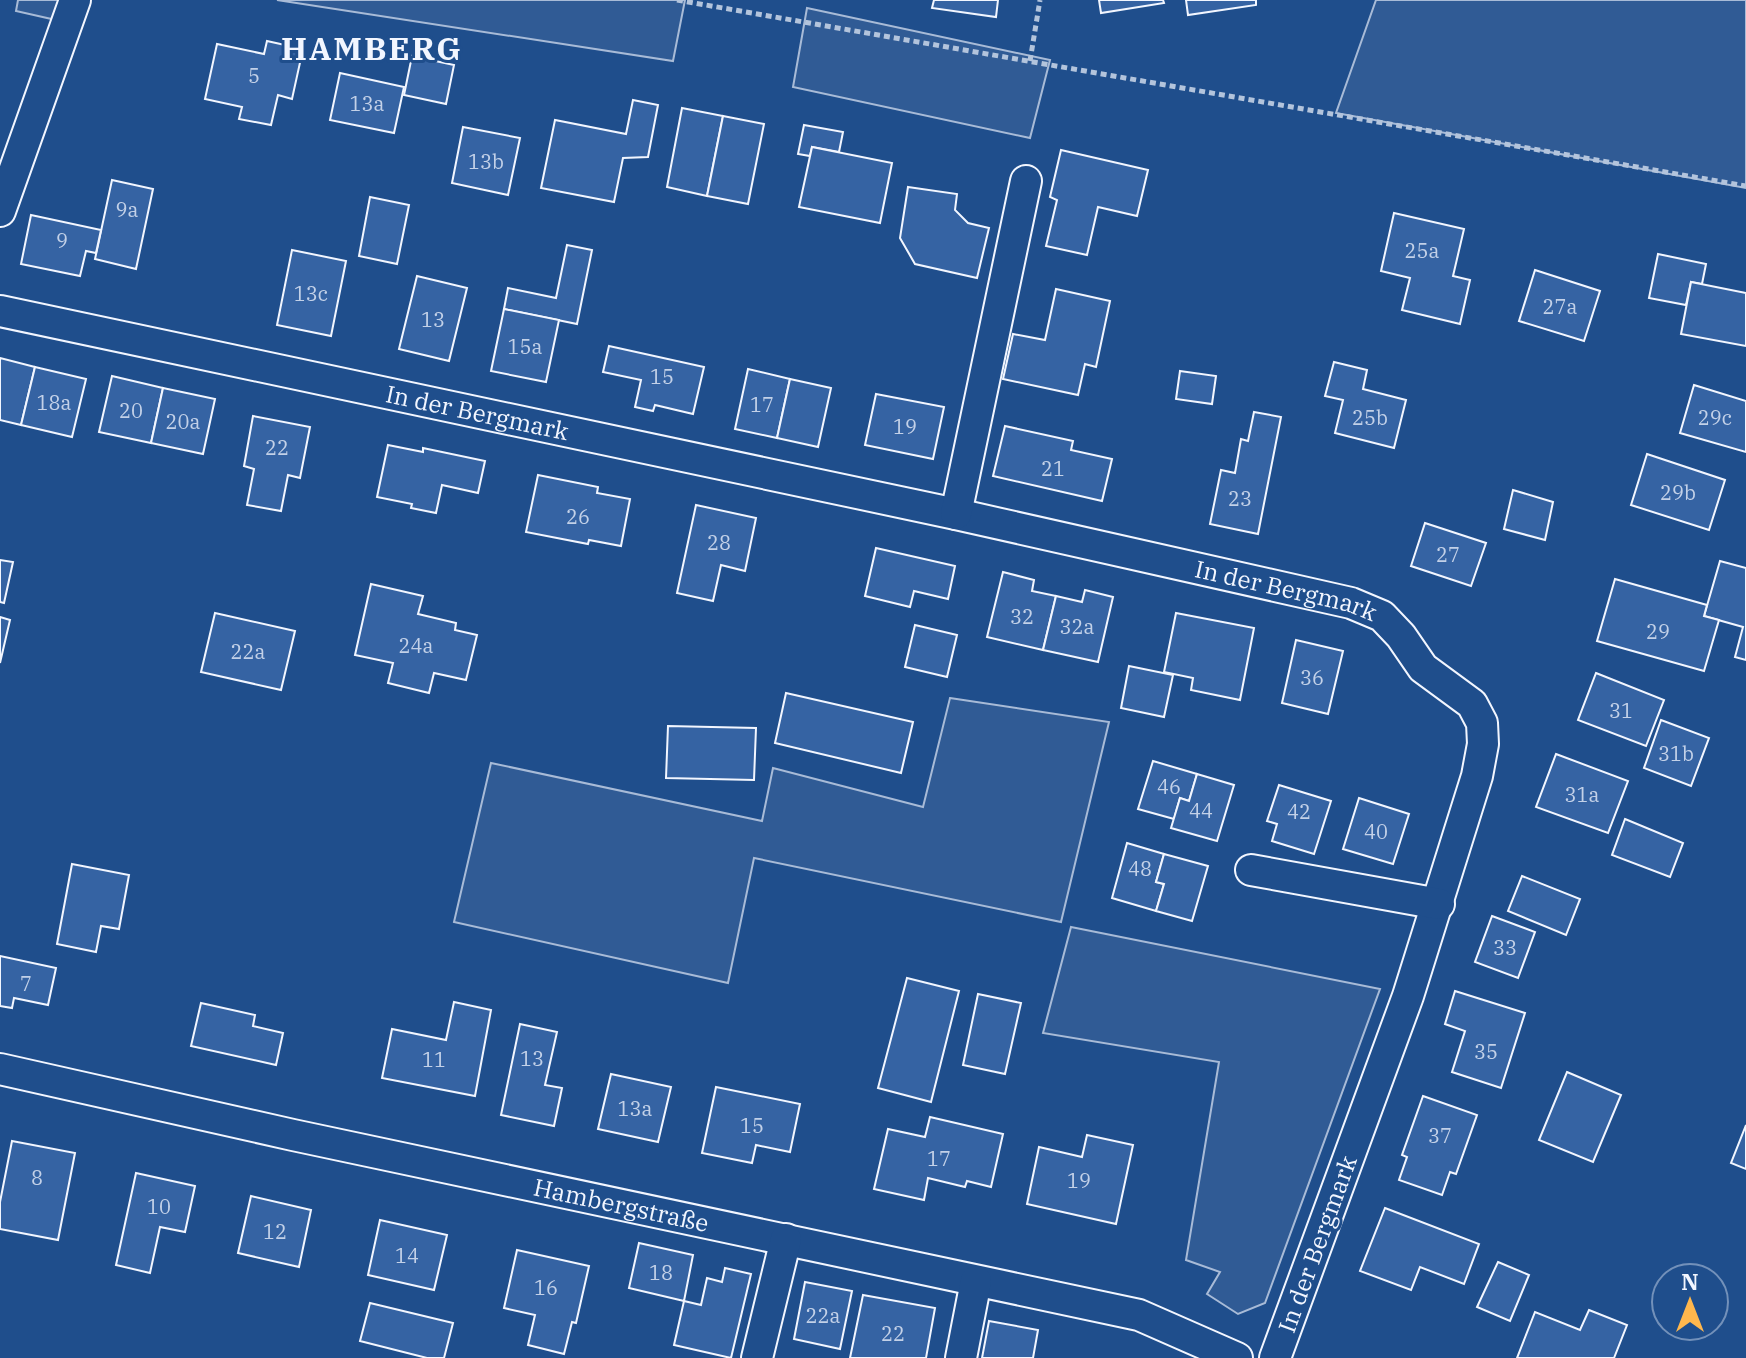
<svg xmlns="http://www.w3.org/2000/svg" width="1746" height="1358" viewBox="0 0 1746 1358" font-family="'IBM Plex Serif',serif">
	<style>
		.built { fill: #305b95; stroke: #a8bbd7; stroke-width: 2 }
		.building { fill: #3563a3; stroke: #f2f6ff; stroke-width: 2 }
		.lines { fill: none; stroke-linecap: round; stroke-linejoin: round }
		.street-casing { stroke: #f2f6ff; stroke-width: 34 }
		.path { stroke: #b3c4dc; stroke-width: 5; stroke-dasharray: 6 4; stroke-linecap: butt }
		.street { stroke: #1f4e8c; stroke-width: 30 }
		.labels { text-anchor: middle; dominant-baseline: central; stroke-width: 6; stroke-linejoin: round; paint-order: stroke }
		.number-label { font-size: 20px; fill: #c3d1e8 }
		.street-label { font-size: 24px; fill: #f2f6ff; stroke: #1f4e8c }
		.district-label { font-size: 32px; font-weight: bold; letter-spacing: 2px; fill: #f2f6ff; stroke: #1f4e8c }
	</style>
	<rect width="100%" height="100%" fill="#1f4e8c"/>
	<g class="built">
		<path d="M18,0h44l-6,20 -40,-9z"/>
		<path d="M277,0h408l-12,61z"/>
		<path d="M1376,0h370v188l-410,-75z"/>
		<path d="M807,8l243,52 -20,78 -237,-51z"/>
		<path d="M950,698l159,24 -48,200 -307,-64 -26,125 -274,-61 37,-159 271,58 11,-53 150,39z"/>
		<path d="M1071,927l309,62 -115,314 -27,11 -31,-20 13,-22 -34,-12 33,-198 -176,-29z"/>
	</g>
	<g class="building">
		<path d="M934,0h64l-2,17 -64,-9z"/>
		<path d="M1099,0h64l1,3 -63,10z"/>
		<path d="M1186,0h70v5l-68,10z"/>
		<path d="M267,41l36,8 -11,50 -14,-4 -7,30 -32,-6 3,-12 -37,-8 12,-55 47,10z"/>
		<path d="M412,56l42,9 -8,39 -42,-9z"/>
		<path d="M340,73l64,14 -10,46 -64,-13z"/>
		<path d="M633,100l25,5 -10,52 -25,1 -9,44 -73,-14 14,-68 71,14z"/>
		<path d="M682,108l41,8 -16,80 -40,-9z"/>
		<path d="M723,116l41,8 -16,80 -41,-8z"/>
		<path d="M804,125l39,7 -4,20 -27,-5 -2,9 -12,-2z"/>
		<path d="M463,127l57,11 -12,57 -56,-12z"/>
		<path d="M812,147l80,16 -12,60 -81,-16z"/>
		<path d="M1061,150l87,20 -11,46 -39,-9 -11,48 -41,-9 11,-46 -7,-3z"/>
		<path d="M112,180l41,9 -17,80 -41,-10z"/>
		<path d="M908,187l49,7 -2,16 13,13 21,5 -12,50 -62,-14 -15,-26z"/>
		<path d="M370,197l39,8 -12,59 -38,-8z"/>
		<path d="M1394,213l70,16 -11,47 17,4 -10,44 -58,-14 8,-32 -29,-7z"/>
		<path d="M31,215l70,15 -5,23 -10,-2 -6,25 -59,-12z"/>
		<path d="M567,245l25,5 -15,74 -73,-15 4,-21 48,10z"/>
		<path d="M292,250l54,11 -15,75 -54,-11z"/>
		<path d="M1658,254l48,10 -4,20 -11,-2 -5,23 -37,-7z"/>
		<path d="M1535,270l65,21 -16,50 -65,-20z"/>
		<path d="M417,276l50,12 -18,73 -50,-12z"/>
		<path d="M1691,282l55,11v53l-65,-12z"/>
		<path d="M1056,289l54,12 -14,66 -11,-3 -7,31 -75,-16 10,-45 32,6z"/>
		<path d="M504,309l55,11 -13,62 -55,-11z"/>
		<path d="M609,346l95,21 -11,47 -38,-9 -2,6 -18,-4 6,-27 -38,-8z"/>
		<path d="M0,358l35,9 -14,58 -21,-5z"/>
		<path d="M1334,362l33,8 -4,19 43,11 -12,48 -59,-15 8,-33 -18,-4z"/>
		<path d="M35,367l51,12 -14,58 -51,-12z"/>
		<path d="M748,369l42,10 -13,59 -42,-9z"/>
		<path d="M1180,371l36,5 -4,28 -36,-5z"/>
		<path d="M112,376l51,12 -12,55 -52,-11z"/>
		<path d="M790,379l41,9 -13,59 -41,-9z"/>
		<path d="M1694,385l52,16v51l-66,-19z"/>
		<path d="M163,388l52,11 -12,55 -52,-11z"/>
		<path d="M876,394l68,13 -11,52 -68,-14z"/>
		<path d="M1254,412l27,5 -23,117 -48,-10 11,-54 14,3 6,-34 7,2z"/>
		<path d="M253,416l57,11 -10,51 -12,-3 -7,36 -34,-6 7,-36 -10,-3z"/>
		<path d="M1005,426l68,15 -2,9 41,9 -10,42 -109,-25z"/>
		<path d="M388,445l35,7v-4l62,13 -7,32 -36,-8 -6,28 -25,-5 1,-4 -35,-7z"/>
		<path d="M1647,454l78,26 -16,50 -78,-25z"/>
		<path d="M538,475l60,12 -1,6 33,6 -9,47 -32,-6 -1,4 -62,-12z"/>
		<path d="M1513,490l40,12 -8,38 -41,-11z"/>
		<path d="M696,505l60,13 -11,53 -24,-6 -8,36 -36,-8z"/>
		<path d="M1425,523l61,20 -15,43 -60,-20z"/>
		<path d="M876,548l79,18 -7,33 -34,-8 -4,16 -45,-11z"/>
		<path d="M0,560l13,2 -9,41 -4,-1z"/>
		<path d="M1720,561l26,7v92l-11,-3 8,-30 -39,-11z"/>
		<path d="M1003,572l31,8 -2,11 24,5 -13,54 -56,-13z"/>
		<path d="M1615,579l92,26 -3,11 15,4 -15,51 -107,-30z"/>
		<path d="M371,584l52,12 -5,18 38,9 -1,7 22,5 -11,45 -32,-7 -5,20 -41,-10 5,-20 -38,-8z"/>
		<path d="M1085,590l28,7 -15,65 -55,-12 13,-54 26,6z"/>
		<path d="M215,613l80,18 -14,59 -80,-18z"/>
		<path d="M1176,613l78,15 -14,72 -49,-10 2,-12 -29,-6z"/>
		<path d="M0,617l10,3 -10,43z"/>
		<path d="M915,625l42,10 -10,42 -42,-10z"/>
		<path d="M1296,640l47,11 -15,63 -46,-11z"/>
		<path d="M1129,666l44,9 -9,42 -43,-9z"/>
		<path d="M1596,673l68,27 -18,46 -68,-26z"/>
		<path d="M786,693l127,29 -12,51 -126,-30z"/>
		<path d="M1661,720l48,18 -18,48 -47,-18z"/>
		<path d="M668,726l88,2 -2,52 -88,-2z"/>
		<path d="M1556,754l72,27 -20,52 -72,-26z"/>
		<path d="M1153,761l44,13 -8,27 -9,-3 -6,21 -36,-10z"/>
		<path d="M1197,774l37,11 -17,56 -46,-13 9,-30 9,3z"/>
		<path d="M1279,785l52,16 -17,53 -42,-13 5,-17 -10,-3z"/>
		<path d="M1359,798l50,16 -16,50 -50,-15z"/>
		<path d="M1625,819l58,24 -13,34 -58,-22z"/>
		<path d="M1127,843l37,11 -8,28 8,2 -8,27 -44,-13z"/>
		<path d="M1164,854l44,12 -16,55 -36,-10 8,-27 -8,-2z"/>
		<path d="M72,864l57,11 -10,54 -18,-3 -5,26 -39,-8z"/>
		<path d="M1522,876l58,23 -14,36 -58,-24z"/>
		<path d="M1492,916l43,16 -17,46 -43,-16z"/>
		<path d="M0,956l56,12 -8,37 -34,-7 -2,10 -12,-2z"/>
		<path d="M907,978l52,13 -28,111 -53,-14z"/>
		<path d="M1455,991l70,22 -24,75 -49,-16 13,-41 -20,-7z"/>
		<path d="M978,994l43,9 -16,71 -42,-9z"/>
		<path d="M454,1002l37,8 -16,86 -93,-18 10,-49 54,11z"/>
		<path d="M201,1003l54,12 -2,11 30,7 -7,32 -85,-19z"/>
		<path d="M520,1024l37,8 -12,53 17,3 -8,38 -53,-11z"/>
		<path d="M1567,1072l54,23 -28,67 -54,-22z"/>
		<path d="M611,1074l60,13 -13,55 -60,-13z"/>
		<path d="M716,1087l84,17 -10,48 -34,-7 -4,18 -50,-10z"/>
		<path d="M1423,1096l54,19 -21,59 -6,-2 -8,23 -43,-15 8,-23 -5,-2z"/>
		<path d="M930,1117l73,17 -12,53 -24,-6 -2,6 -37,-9 -4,22 -50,-11 14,-60 37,8z"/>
		<path d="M1746,1125v44l-15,-6z"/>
		<path d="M1087,1135l46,10 -17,79 -89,-20 12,-57 43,10z"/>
		<path d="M12,1141l63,12 -17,87 -58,-11v-27z"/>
		<path d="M136,1173l59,13 -10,46 -25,-5 -10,46 -34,-8z"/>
		<path d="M251,1196l60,14 -12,57 -61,-14z"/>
		<path d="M1385,1208l94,36 -15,40 -44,-17 -9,23 -51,-19z"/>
		<path d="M380,1220l67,15 -13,55 -66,-15z"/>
		<path d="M639,1243l54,12 -9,46 -55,-13z"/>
		<path d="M517,1250l72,16 -13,57 -4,-1 -8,32 -36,-9 7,-30 -31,-7z"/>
		<path d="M1498,1262l31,13 -19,46 -33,-14z"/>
		<path d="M725,1268l26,6 -20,84 -57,-13 10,-44 17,4 6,-27 15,4z"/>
		<path d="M805,1282l47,9 -12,58 -46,-10z"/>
		<path d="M863,1295l72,13 -9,50h-76z"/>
		<path d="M370,1303l83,20 -9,35h-17l-67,-17z"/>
		<path d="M1589,1310l38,15 -13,33h-97l18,-46 45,18z"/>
		<path d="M989,1321l49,9 -5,28h-51z"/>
	</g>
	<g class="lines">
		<g class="street-casing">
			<g id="street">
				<path d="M0,211l75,-211"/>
				<path id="s1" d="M0,311l956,203 395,89 31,13 19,20 22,32 49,36 10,19 1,21 -6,32 -69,220 -133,362"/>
				<path d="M956,514l70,-333"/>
				<path d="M1251,870l188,34"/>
				<path id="s2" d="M0,1069l293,66 846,180 98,43"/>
				<path d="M757,1358l29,-119"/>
				<path d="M961,1358l15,-77"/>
			</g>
		</g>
		<g class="path">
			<path d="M677,0l1069,186"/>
			<path d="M1030,61l10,-61"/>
		</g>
		<use href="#street" class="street"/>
	</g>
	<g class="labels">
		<g class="number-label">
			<text x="254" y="75">5</text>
			<text x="367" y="103">13a</text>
			<text x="486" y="161">13b</text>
			<text x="127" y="209">9a</text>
			<text x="62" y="240">9</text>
			<text x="1422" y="250">25a</text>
			<text x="311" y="293">13c</text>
			<text x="1560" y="306">27a</text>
			<text x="433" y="319">13</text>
			<text x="525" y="346">15a</text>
			<text x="662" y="376">15</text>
			<text x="54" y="402">18a</text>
			<text x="762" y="404">17</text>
			<text x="131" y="410">20</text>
			<text x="1370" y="417">25b</text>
			<text x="1715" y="417">29c</text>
			<text x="183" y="421">20a</text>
			<text x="905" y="426">19</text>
			<text x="277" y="447">22</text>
			<text x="1053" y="468">21</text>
			<text x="1678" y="492">29b</text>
			<text x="1240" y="498">23</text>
			<text x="578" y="516">26</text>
			<text x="719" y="542">28</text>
			<text x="1448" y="554">27</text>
			<text x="1022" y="616">32</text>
			<text x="1077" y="626">32a</text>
			<text x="1658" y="631">29</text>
			<text x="416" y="645">24a</text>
			<text x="248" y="651">22a</text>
			<text x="1312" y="677">36</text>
			<text x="1621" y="710">31</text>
			<text x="1676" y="753">31b</text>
			<text x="1169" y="786">46</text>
			<text x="1582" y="794">31a</text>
			<text x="1201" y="810">44</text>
			<text x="1299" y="811">42</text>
			<text x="1376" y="831">40</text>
			<text x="1140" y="868">48</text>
			<text x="1505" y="947">33</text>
			<text x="26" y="983">7</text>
			<text x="1486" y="1051">35</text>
			<text x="532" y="1058">13</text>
			<text x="434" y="1059">11</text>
			<text x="635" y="1108">13a</text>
			<text x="752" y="1125">15</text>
			<text x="1440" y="1135">37</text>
			<text x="939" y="1158">17</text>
			<text x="37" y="1177">8</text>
			<text x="1079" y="1180">19</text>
			<text x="159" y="1206">10</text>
			<text x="275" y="1231">12</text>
			<text x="407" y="1255">14</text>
			<text x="661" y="1272">18</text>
			<text x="546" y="1287">16</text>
			<text x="823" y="1315">22a</text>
			<text x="893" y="1333">22</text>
		</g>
		<g class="street-label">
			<text stroke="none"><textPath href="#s1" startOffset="488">In der Bergmark</textPath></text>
			<text stroke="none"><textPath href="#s1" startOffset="1316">In der Bergmark</textPath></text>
			<text stroke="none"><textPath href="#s2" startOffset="636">Hambergstraße</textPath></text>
			<text transform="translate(1317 1244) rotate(-70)">In der Bergmark</text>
		</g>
		<g class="district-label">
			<text x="372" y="48">HAMBERG</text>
		</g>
	</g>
	<g transform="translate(1690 1302)"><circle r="38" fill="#1f4e8c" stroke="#7391ba" stroke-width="2"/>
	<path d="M0-6L14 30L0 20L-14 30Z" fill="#ffb74d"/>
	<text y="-12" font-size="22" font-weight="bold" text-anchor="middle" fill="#f2f6ff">N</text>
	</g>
</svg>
